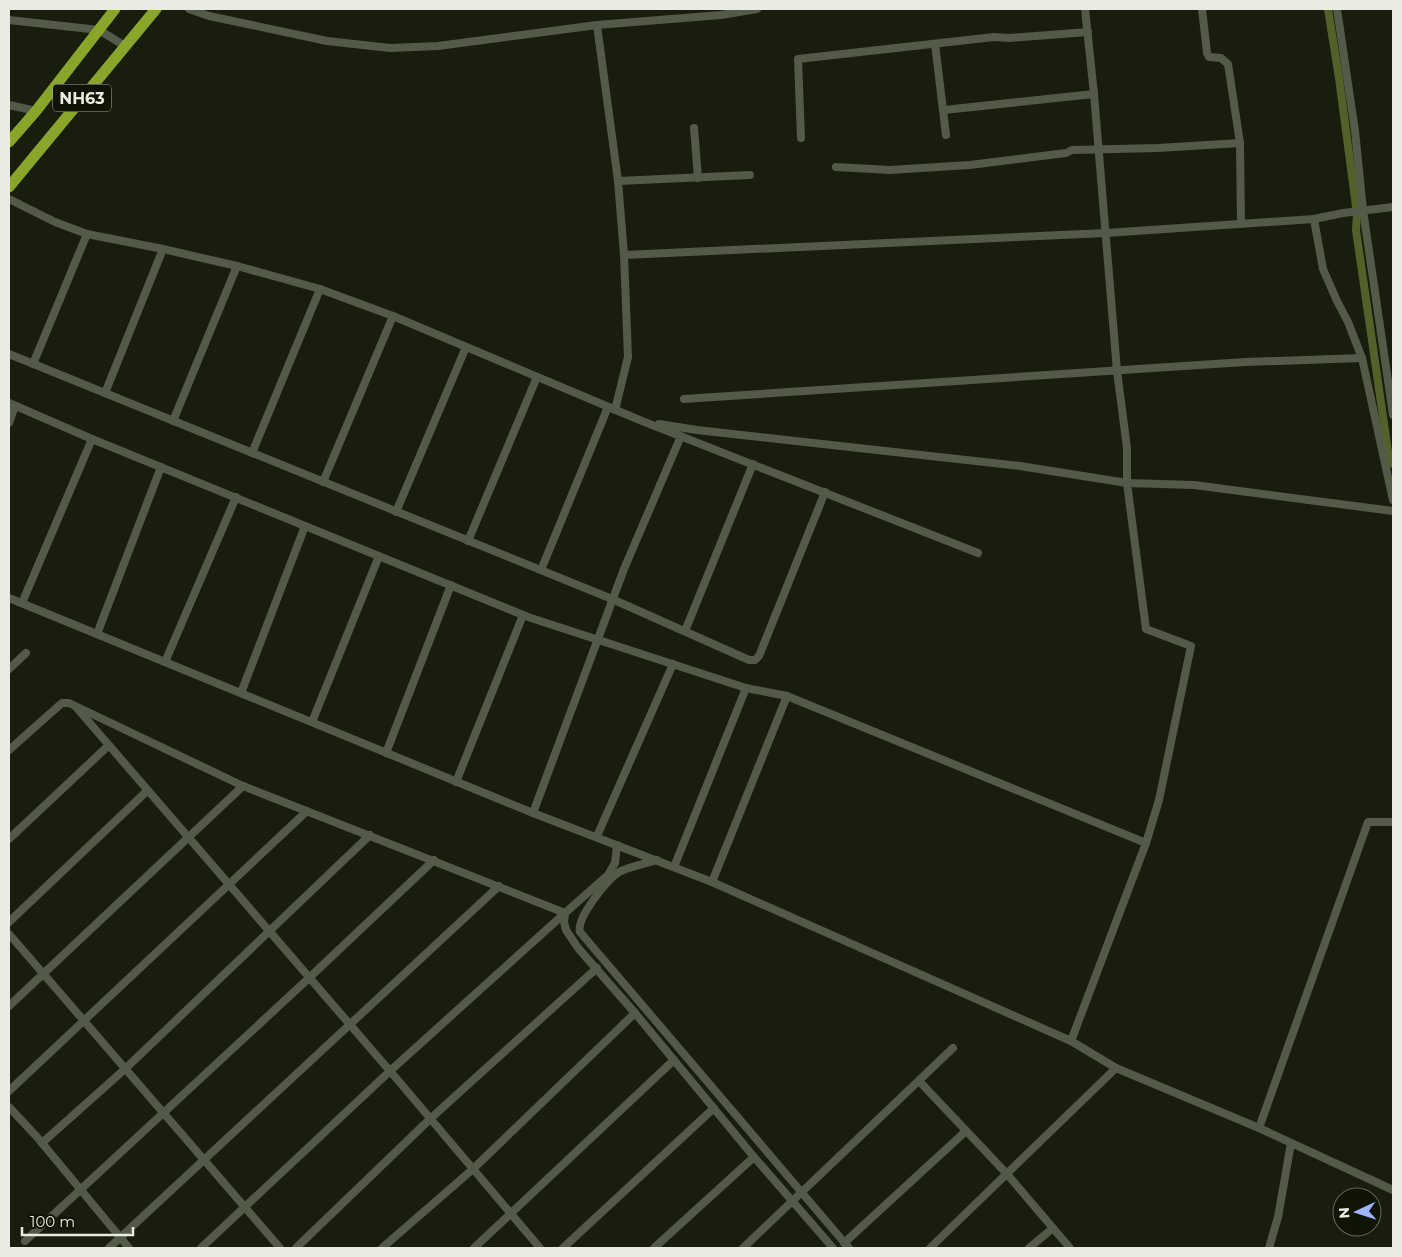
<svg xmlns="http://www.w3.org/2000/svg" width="1402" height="1257" viewBox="0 0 1402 1257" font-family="Montserrat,sans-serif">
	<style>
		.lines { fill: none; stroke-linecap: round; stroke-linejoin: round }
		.canal { stroke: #52612a; stroke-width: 8 }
		.minor { stroke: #545a48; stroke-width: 8 }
		.highway { stroke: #89a62b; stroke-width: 11 }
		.labels { text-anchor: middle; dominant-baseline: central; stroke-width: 4; stroke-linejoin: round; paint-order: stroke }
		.shield { fill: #0f1405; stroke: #a8aba0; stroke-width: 1 }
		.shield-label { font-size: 16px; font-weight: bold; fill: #e9ece2 }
	</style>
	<rect width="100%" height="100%" fill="#181d0d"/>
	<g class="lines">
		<path class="canal" d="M1328,9l11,69 18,136 -1,16 33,228 4,6"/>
		<g class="minor">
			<path d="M189,9l20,7 118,25 63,7 48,-2 159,-21 124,-10 36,-6"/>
			<path d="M1202,9l5,44 2,4 12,1 7,6 12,79 1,81"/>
			<path d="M1337,9l18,122 8,79 30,205"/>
			<path d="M9,20l90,10 26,16"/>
			<path d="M597,25l21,156 6,74 4,102 -13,53"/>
			<path d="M935,44l11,91"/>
			<path d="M9,105l27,6"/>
			<path d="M944,110l150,-16"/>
			<path d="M694,128l4,50"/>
			<path d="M801,138l-3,-79 196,-22 15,1 79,-6"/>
			<path d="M836,167l54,3 80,-5 96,-12 6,-3 86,-2 82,-5"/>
			<path d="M618,181l132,-6"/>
			<path d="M9,199l46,23 32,12 76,15 74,17 83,23 73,27 249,105 336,132"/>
			<path d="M1314,219l9,50 14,32 11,21 14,36 31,142"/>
			<path d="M624,255l482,-22 208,-14 29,-6 50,-6"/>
			<path d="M9,354l603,245 137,61h6l4,-4 66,-164"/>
			<path d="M33,364l54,-130"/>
			<path d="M105,393l58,-144"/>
			<path d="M684,399l561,-37 117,-4"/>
			<path d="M9,403l83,36 436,178 218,71 41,8 359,147"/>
			<path d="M173,421l64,-155"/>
			<path d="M9,423l6,-17"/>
			<path d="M659,424l38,6 323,36 107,17 67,2 199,26"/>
			<path d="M252,453l68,-164"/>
			<path d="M323,482l70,-166"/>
			<path d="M396,512l70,-165"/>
			<path d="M468,541l69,-164"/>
			<path d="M541,570l67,-163"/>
			<path d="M9,598l524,215 179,69 359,159 45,27 143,60 134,62"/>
			<path d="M22,603l70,-164"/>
			<path d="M685,631l68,-167"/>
			<path d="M97,634l64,-167"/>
			<path d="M165,662l71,-165"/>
			<path d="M9,669l17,-16"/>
			<path d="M241,693l64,-167"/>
			<path d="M76,707l320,371 144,170"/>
			<path d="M312,722l67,-166"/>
			<path d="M9,750l53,-47h7l174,83 322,127 -175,158 -189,177"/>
			<path d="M386,753l65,-168"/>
			<path d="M456,782l67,-167"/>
			<path d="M533,813l91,-244 57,-133"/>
			<path d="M597,836l76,-172"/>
			<path d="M9,839l99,-93"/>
			<path d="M617,845l-2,18 -7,12 -43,38 -1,9 2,8 12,18 57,65 119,144 79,91"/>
			<path d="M657,860c-12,4 -27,6 -38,12 -12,8 -43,46 -39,60l269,316"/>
			<path d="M674,867l72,-179"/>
			<path d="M712,882l75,-186"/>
			<path d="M9,922l138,-131"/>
			<path d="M9,934l271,314"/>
			<path d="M9,1006l234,-220"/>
			<path d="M1071,1041l75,-198 13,-43 32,-154 -45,-17 -19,-146v-35l-10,-77 -23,-277 -9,-85"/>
			<path d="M920,1082l87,92 63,74"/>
			<path d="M9,1091l298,-280"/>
			<path d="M9,1107l28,30 92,111"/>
			<path d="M1259,1128l109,-306h25"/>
			<path d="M42,1143l83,-74 245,-234"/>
			<path d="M25,1241l284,-263 125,-118"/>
			<path d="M844,1243l122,-112"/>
			<path d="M109,1248l390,-362"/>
			<path d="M296,1248l134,-129 167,-151"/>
			<path d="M382,1248l91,-79 162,-156"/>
			<path d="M474,1248l200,-188"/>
			<path d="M563,1248l151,-140"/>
			<path d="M654,1248l100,-91"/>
			<path d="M743,1248l210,-200"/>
			<path d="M930,1248l186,-180"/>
			<path d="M1029,1248l24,-20"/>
			<path d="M1269,1248l9,-31 13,-74"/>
		</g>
		<g class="highway">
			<path d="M9,142l27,-31 79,-102"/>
			<path d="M9,187l147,-178"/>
		</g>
	</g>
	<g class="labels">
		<rect class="shield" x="53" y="84.5" width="58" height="27" rx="4"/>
		<g class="shield-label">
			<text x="82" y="98">NH63</text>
		</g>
	</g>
	<rect width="1402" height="1257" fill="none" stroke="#e9ece2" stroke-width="20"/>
	<g transform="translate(1357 1212) rotate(266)"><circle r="24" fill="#0f1405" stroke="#666a5d"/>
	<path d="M0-4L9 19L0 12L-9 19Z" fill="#9fb3fd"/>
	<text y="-8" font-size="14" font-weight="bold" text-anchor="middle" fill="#e9ece2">N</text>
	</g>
	<path d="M22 1227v8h111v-8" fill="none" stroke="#e9ece2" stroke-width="2.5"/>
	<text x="30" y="1227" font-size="15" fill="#e9ece2" stroke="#0f1405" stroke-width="4" paint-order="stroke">100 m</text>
</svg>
